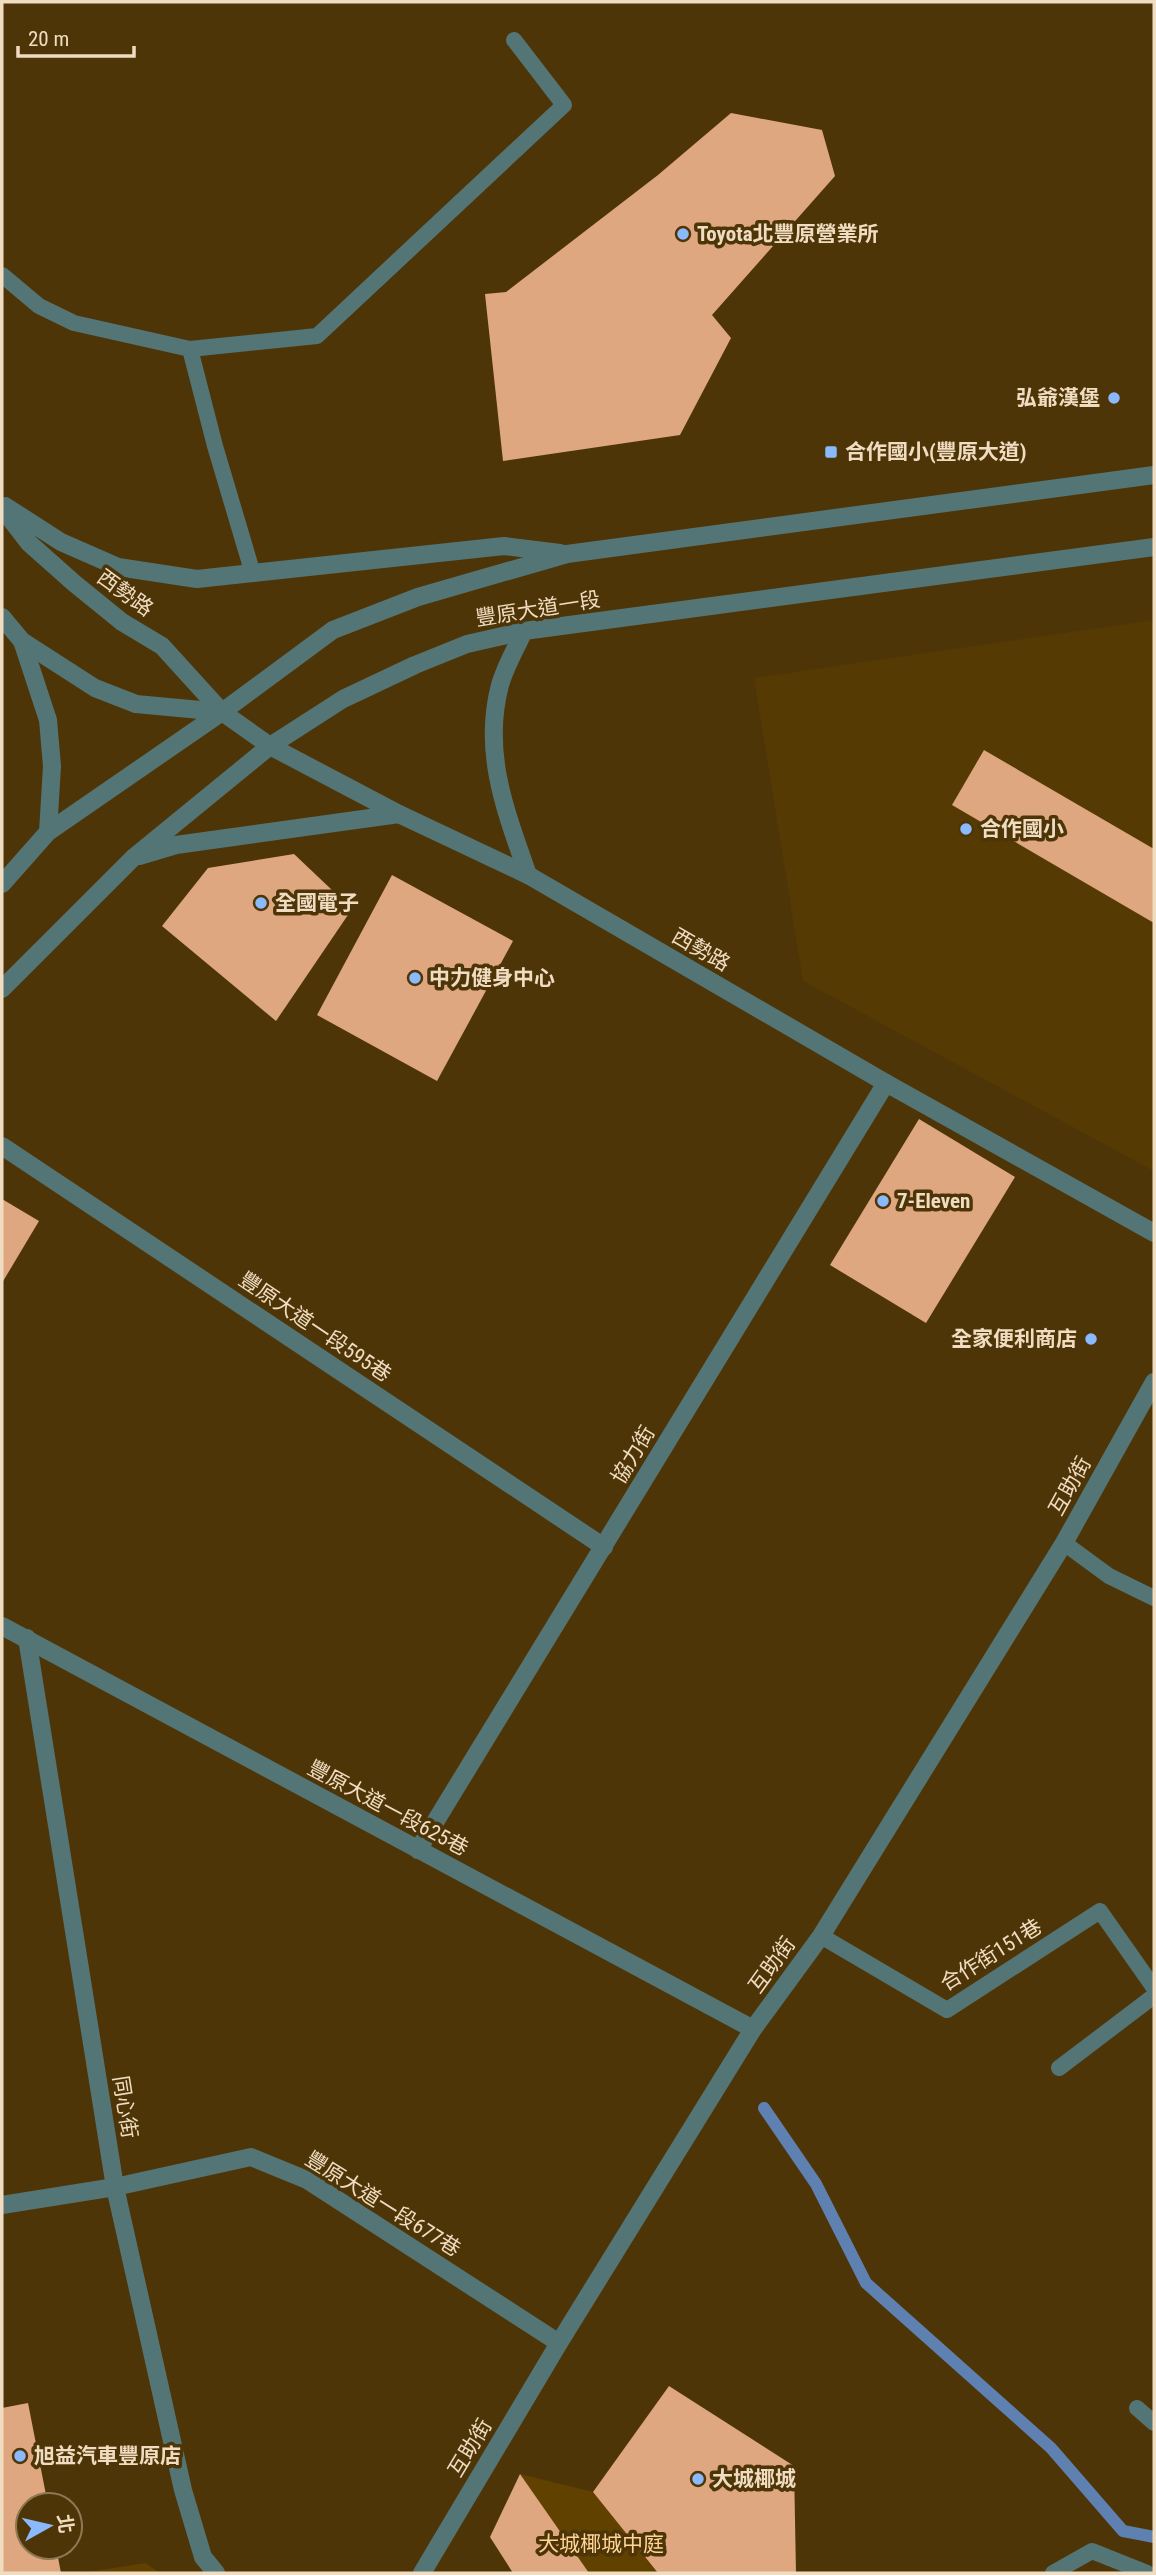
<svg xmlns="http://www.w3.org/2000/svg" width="1156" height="2575" viewBox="0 0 1156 2575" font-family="'Roboto Condensed','Noto Sans TC',sans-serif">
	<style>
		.built { fill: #563a04 }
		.green { fill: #614100 }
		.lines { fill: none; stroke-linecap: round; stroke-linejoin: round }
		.stream { stroke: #5f81b2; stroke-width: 12 }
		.building { fill: #dea77f }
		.service { stroke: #547575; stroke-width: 16 }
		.minor { stroke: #547575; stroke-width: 18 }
		.tertiary { stroke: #547575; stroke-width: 18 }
		.poi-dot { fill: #8bbafc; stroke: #4e3508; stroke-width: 2.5 }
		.labels { text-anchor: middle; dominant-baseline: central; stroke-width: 7; stroke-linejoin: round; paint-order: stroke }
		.poi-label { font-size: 21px; font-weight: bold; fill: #f0ddc1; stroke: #4e3508; text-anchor: start }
		.street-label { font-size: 21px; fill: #f0ddc1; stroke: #4e3508 }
		.park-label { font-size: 21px; fill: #ffd597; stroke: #4e3508 }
	</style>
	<rect width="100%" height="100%" fill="#4e3508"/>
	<path class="built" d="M1154,620v551l-351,-190 -49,-303z"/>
	<g class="green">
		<path d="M520,2474l73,18 65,81h-69z"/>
		<path d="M146,2563l13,10h-78z"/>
	</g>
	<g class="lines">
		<path class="stream" d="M764,2108l52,76 50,99 185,165 72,83 31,6"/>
	</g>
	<g class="building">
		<path d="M731,113l91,17 13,46 -123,139 19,23 -51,97 -177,26 -18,-167 21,-2 152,-117z"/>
		<path d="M984,750l170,99v74l-202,-118z"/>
		<path d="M294,854l58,55 -76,112 -114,-95 46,-58z"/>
		<path d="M392,875l121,66 -76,140 -120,-66z"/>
		<path d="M919,1119l96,58 -89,146 -96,-58z"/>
		<path d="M2,1199l37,22 -37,62z"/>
		<path d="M669,2386l125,80 2,107h-138l-65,-81z"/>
		<path d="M28,2403l20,102h-20v42h28l5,26h-59v-165z"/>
		<path d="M520,2474l69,99h-76l-23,-36z"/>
	</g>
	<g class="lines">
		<g class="service">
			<path d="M2,275l37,31 35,17 116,26 25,97 38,128"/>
			<path d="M190,349l127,-13 247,-231 -50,-65"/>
			<path d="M1064,1543l45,33 45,22"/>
			<path d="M821,1936l126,74 153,-99 54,77"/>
			<path d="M1059,2068l95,-72"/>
			<path d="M1137,2408l17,15"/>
			<path d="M1053,2573l39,-22 55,22"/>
		</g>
		<g class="minor">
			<path d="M2,1146l602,401"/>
			<path d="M2,1626l751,403"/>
			<path d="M27,1638l88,549 68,303 20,67 13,16"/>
			<path d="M418,1850l468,-767"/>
			<path d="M2,2205l113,-18 136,-30 56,23 252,163"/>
			<path d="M422,2573l137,-230 194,-314 68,-93 243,-393 90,-161"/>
		</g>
		<g class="tertiary">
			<path d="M5,506l56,36 57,25 79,12 307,-33 56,7"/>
			<path d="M2,508l27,35 45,40 48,39 40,24 60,66 48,34 129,68 129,61 358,208 268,150"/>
			<path d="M2,617l20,24 73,47 41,16 86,8"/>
			<path d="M524,631c-8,17 -19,36 -24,54 -18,68 6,127 28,190"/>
			<path d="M22,641l26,79 4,46 -4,66"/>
			<path d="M139,856l37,-11 223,-31"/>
			<path d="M2,884l46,-52 174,-120 111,-82 85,-33 149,-43 587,-79"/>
			<path d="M2,989l131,-131 137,-112 73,-47 72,-34 52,-21 57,-13 630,-84"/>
		</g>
	</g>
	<g class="poi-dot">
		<circle cx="683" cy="234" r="7"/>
		<circle cx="1114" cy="398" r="7"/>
		<rect x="824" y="445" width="14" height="14" rx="3.5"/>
		<circle cx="966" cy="829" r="7"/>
		<circle cx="261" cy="903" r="7"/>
		<circle cx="415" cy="978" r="7"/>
		<circle cx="883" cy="1201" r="7"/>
		<circle cx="1091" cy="1339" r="7"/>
		<circle cx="20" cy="2456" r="7"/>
		<circle cx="698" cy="2479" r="7"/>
	</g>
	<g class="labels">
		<g class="poi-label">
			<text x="697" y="234">Toyota北豐原營業所</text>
			<text x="1100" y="398" text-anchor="end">弘爺漢堡</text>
			<text x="845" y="452">合作國小(豐原大道)</text>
			<text x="980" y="829">合作國小</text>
			<text x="275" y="903">全國電子</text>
			<text x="429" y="978">中力健身中心</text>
			<text x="897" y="1201">7-Eleven</text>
			<text x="1077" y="1339" text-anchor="end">全家便利商店</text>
			<text x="34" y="2456">旭益汽車豐原店</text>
			<text x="712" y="2479">大城椰城</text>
		</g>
		<g class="street-label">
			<text transform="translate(125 593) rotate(36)">西勢路</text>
			<text transform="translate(538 609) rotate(-9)">豐原大道一段</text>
			<text transform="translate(701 950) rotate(30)">西勢路</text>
			<text transform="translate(315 1327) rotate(34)">豐原大道一段595巷</text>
			<text transform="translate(633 1455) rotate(-59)">協力街</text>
			<text transform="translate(1070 1486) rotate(-61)">互助街</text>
			<text transform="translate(388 1808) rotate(28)">豐原大道一段625巷</text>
			<text transform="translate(991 1955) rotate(-32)">合作街151巷</text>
			<text transform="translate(772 1965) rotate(-54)">互助街</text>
			<text transform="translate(125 2107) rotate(81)">同心街</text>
			<text transform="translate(383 2204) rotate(32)">豐原大道一段677巷</text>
			<text transform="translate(470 2448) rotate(-59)">互助街</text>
		</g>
		<g class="park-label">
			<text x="601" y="2544">大城椰城中庭</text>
		</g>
	</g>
	<rect width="1156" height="2575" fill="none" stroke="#f0ddc1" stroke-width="7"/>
	<g transform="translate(49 2526) rotate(82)"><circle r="33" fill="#4e3508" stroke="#8f7852" stroke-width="2"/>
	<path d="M0-5L12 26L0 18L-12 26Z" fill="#8bbafc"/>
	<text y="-10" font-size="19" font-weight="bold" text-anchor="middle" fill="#f0ddc1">北</text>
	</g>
	<path d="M18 46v10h116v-10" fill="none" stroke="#f0ddc1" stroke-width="3.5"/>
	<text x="28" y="46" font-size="21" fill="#f0ddc1" stroke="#4e3508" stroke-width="5" paint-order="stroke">20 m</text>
</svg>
